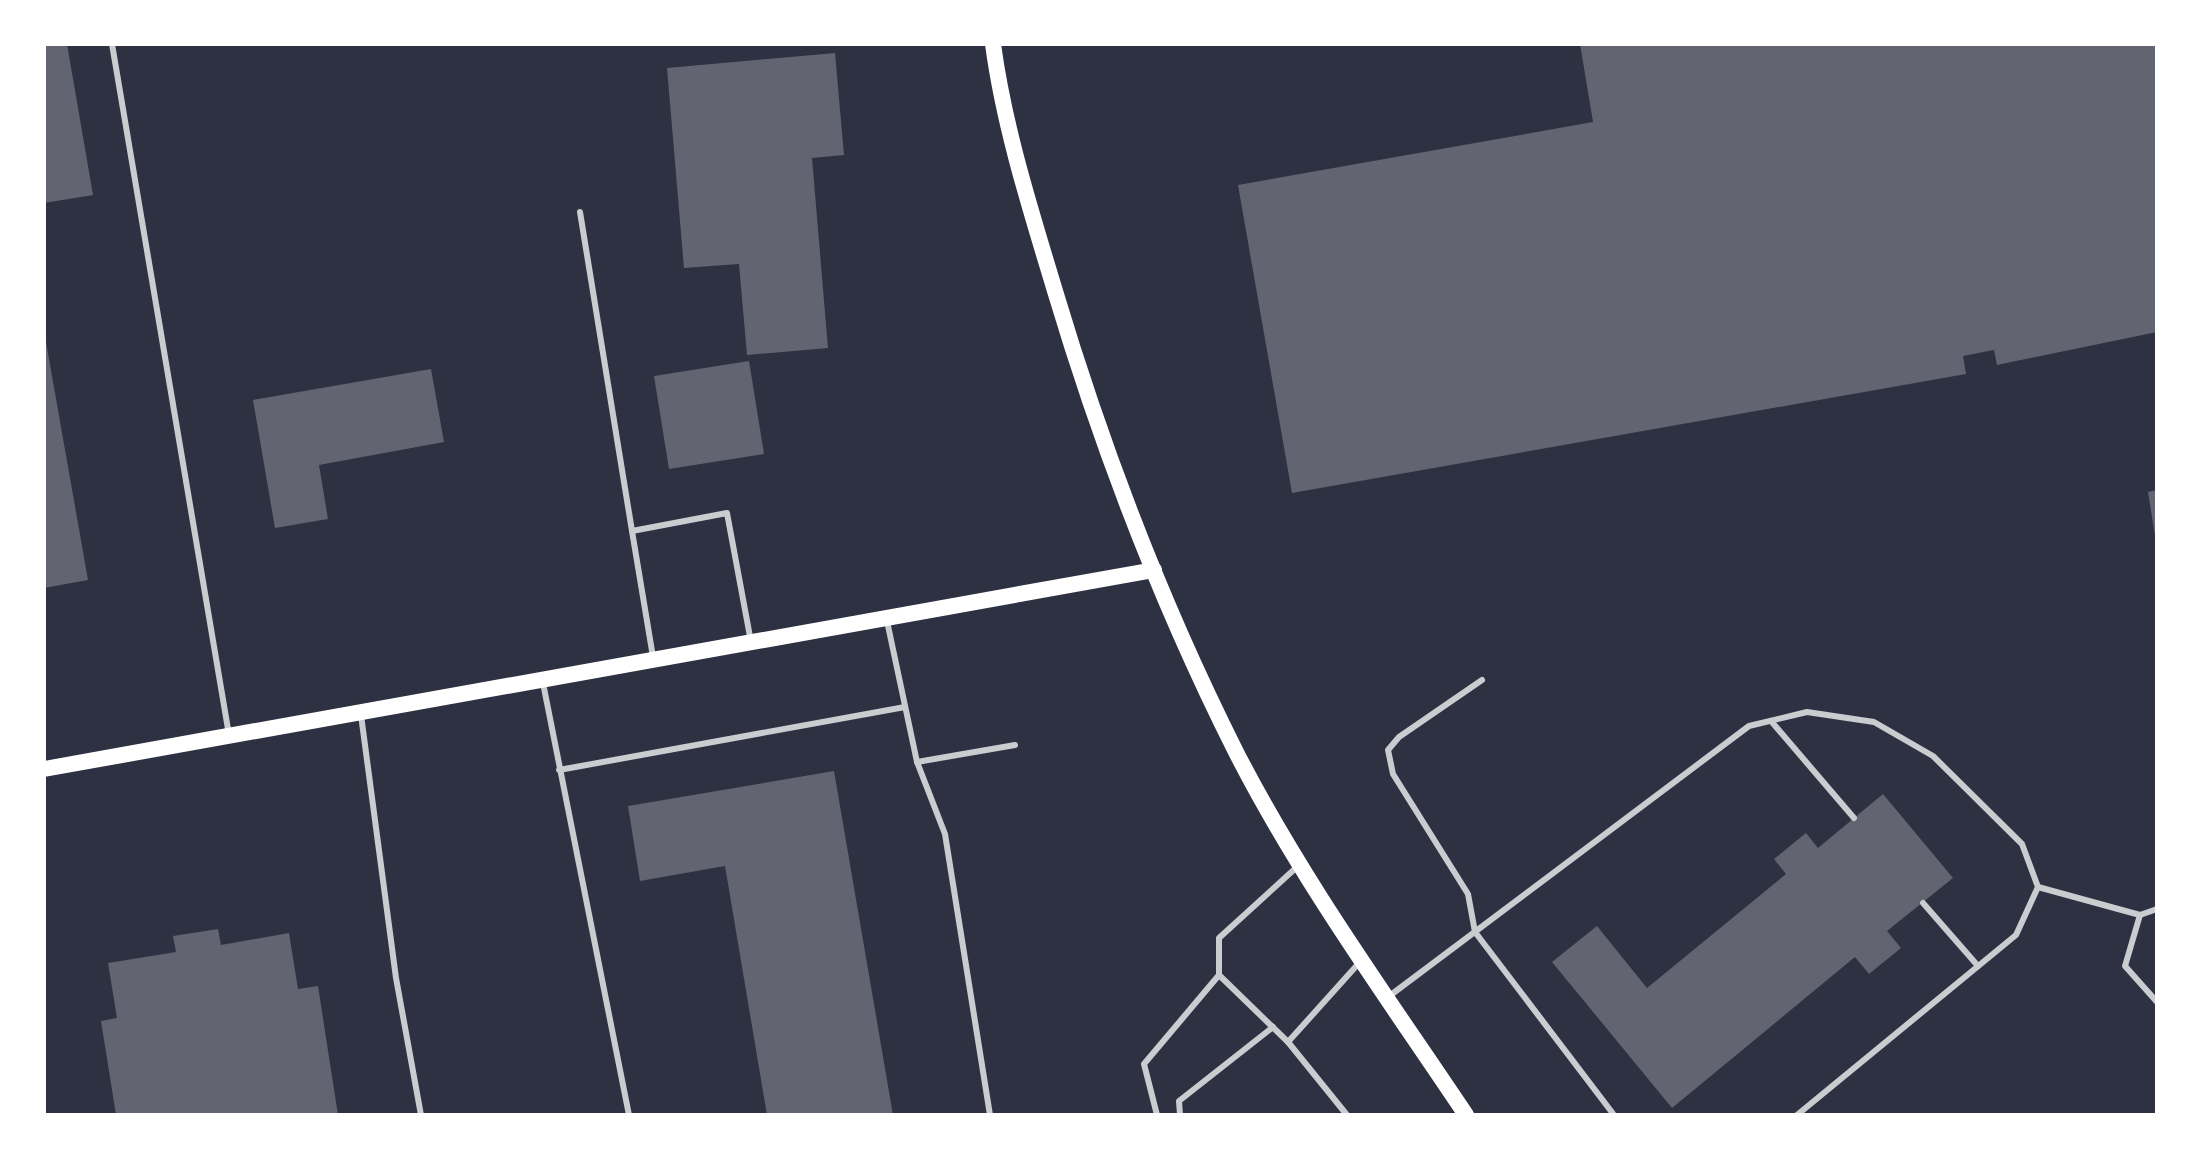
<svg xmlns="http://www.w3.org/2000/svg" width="2201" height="1159" viewBox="0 0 2201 1159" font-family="Arial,sans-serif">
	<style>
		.building { fill: #626471 }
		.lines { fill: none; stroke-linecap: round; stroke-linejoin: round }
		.service { stroke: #caccd0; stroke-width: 6 }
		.secondary { stroke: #fff; stroke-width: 16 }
	</style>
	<rect width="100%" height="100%" fill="#2d3142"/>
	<g class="building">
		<path d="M44,44h23l26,151 -49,8z"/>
		<path d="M1580,44h577v288l-160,33 -3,-15 -31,6 3,18 -674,119 -54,-308 355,-63z"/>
		<path d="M835,53l9,102 -32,3 16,190 -81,7 -8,-91 -55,4 -17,-200z"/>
		<path d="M46,342l42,238 -44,8v-245z"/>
		<path d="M749,361l15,93 -95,15 -15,-93z"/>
		<path d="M431,369l13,73 -125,23 9,54 -53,9 -22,-128z"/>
		<path d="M2157,490v46h-2l-7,-44z"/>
		<path d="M834,771l59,344h-126l-42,-249 -85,15 -12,-75z"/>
		<path d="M1883,794l70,84 -66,53 14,17 -32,26 -14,-17 -183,151 -120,-146 45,-36 50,62 139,-114 -12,-15 32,-26 12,15z"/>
		<path d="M218,929l3,16 68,-12 9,56 20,-3 20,129h-222l-15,-94 16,-3 -9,-55 68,-11 -3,-16z"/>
	</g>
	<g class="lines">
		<g class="service">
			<path d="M112,44l117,691"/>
			<path d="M580,212l52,319"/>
			<path d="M887,621l30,141 28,72 45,281"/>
			<path d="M653,657l-21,-126 95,-18 24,129"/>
			<path d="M1482,680l-83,57 -11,13 5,24 75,120 7,38 139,183"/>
			<path d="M543,683l86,432"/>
			<path d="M361,715l35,263 25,137"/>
			<path d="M1771,721l83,97"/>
			<path d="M917,762l98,-17"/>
			<path d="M559,770l346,-63"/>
			<path d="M2038,887l102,28 17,-6"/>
			<path d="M1923,903l55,63"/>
			<path d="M2140,915l-15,51 32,36"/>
			<path d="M1219,975v-37l79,-72"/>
			<path d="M1388,997l361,-271 58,-14 67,10 59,34 89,88 16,43 -22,48 -219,180"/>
			<path d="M1157,1115l-13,-51 75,-89 69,67"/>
			<path d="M1180,1115l-1,-14 94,-74"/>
			<path d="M1347,1115l-59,-73 71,-79"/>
		</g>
		<g class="secondary">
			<path d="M993,44c11,83 38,167 62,247 47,157 107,314 181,461 65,127 151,245 230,363"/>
			<path d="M44,769l1110,-199"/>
		</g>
	</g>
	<rect width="2201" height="1159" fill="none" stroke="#ffffff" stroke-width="92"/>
</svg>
